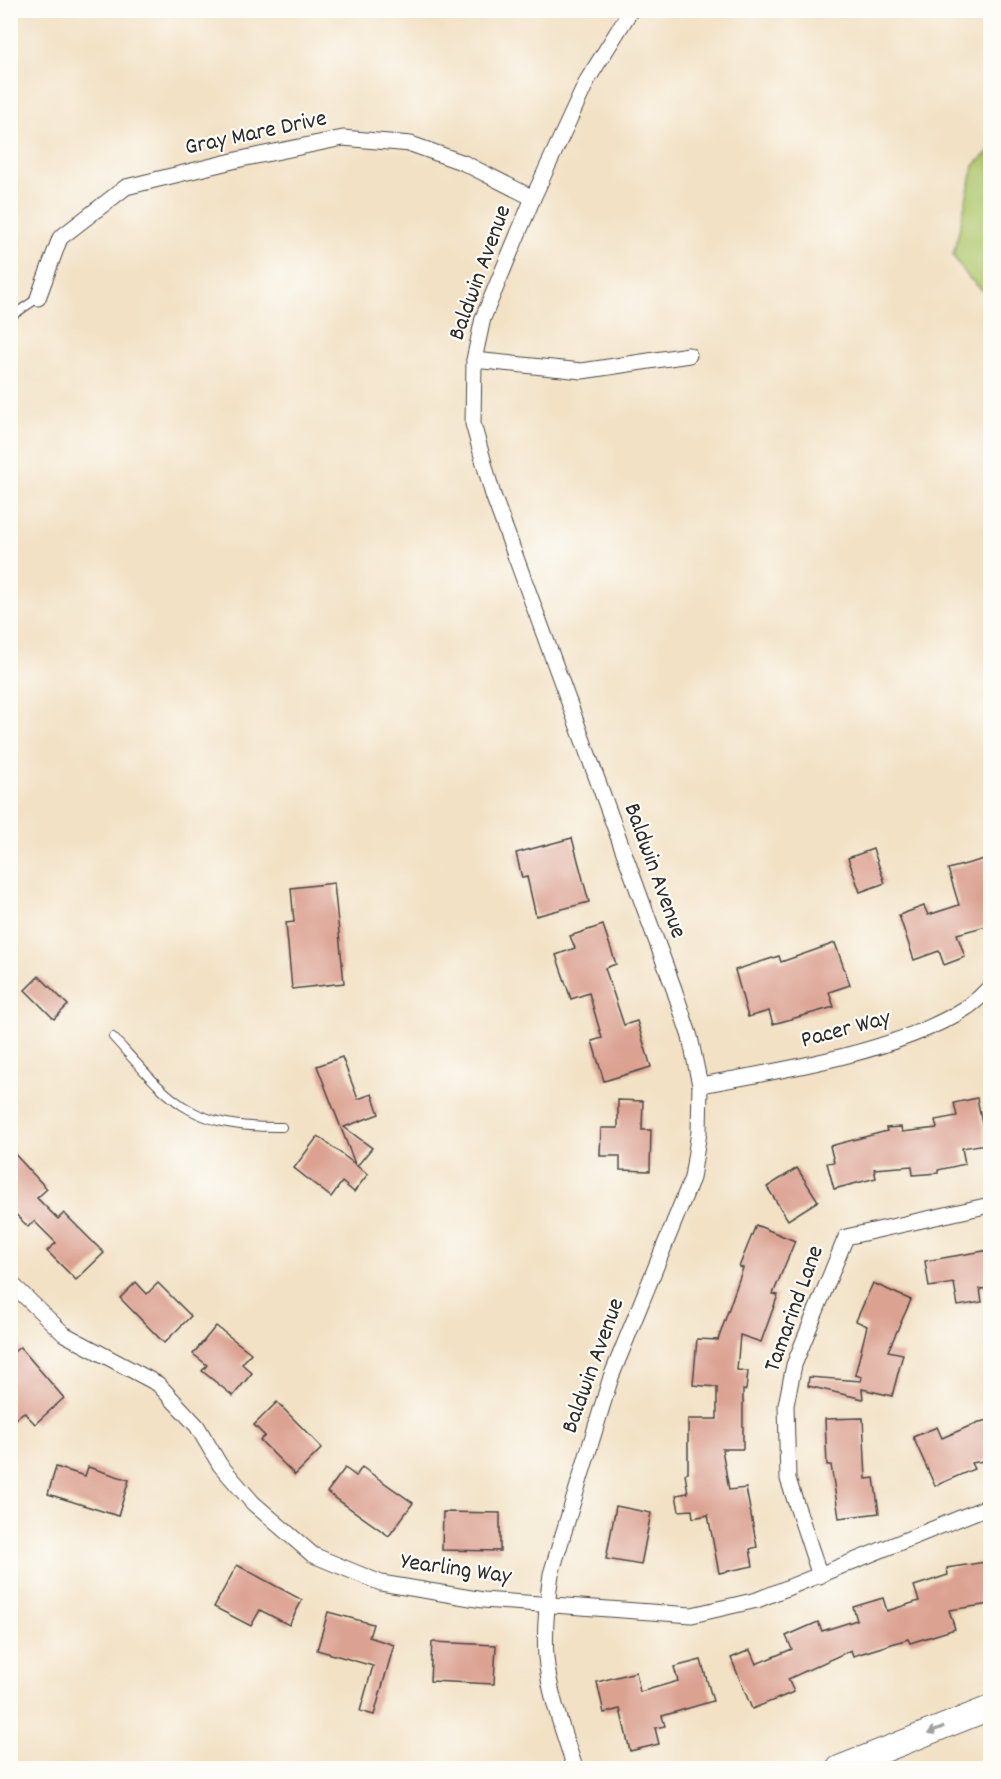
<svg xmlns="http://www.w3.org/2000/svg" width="1001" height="1779" viewBox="0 0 1001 1779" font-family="Dekko,sans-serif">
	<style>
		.green { fill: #aec66b; stroke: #6c784b; stroke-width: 1.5 }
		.building { fill: #dba191 }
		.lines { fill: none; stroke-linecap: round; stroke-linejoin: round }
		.lane-casing { stroke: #494642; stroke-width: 10 }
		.street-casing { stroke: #494642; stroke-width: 17 }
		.primary-casing { stroke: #494642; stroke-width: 26 }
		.lane { stroke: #fff; stroke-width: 8 }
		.street { stroke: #fff; stroke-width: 15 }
		.primary { stroke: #fff; stroke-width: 24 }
		.oneway { fill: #a0a0a0 }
		.labels { text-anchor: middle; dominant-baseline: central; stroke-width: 4.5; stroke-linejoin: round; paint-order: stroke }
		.street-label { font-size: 24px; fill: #2b2b2b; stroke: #fdfcf7 }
	</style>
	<rect width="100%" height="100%" fill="#fdfcf7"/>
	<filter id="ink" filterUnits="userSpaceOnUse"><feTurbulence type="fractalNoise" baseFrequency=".0167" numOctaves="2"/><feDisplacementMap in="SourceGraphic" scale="12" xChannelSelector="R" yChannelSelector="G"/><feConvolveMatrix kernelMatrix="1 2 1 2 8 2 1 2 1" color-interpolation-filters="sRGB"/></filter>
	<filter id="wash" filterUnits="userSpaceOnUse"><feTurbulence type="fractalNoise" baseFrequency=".008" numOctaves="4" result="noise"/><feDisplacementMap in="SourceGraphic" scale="24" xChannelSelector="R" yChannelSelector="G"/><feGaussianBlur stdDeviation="1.35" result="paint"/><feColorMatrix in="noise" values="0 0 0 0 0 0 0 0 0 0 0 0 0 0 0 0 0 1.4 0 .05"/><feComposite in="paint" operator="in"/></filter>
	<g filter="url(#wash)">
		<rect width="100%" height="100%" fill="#f2e1c4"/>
		<path class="green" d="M990,150v147l-22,-20 -15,-21 21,-90z"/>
		<g id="blocks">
			<g class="building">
				<path d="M572,838l17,64 -53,14 -9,-39 -5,1 -6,-25z"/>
				<path d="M873,849l12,34 -25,9 -12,-34z"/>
				<path d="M988,858l2,48 -5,2 5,17 -33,9 8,23 -21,8 -5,-14 -25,9 -15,-45 25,-9 4,9 31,-10 -11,-36z"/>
				<path d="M334,883l10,100 -52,6 -6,-66 8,-1 -3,-34z"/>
				<path d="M603,925l13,39 -11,4 19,57 13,-4 14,46 -47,14 -12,-40 10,-3 -13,-45 -18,6 -15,-44 19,-7 -5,-12z"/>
				<path d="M835,943l15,42 -21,7 5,15 -61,17 -4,-13 -21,6 -13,-47 44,-14 2,6z"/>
				<path d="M39,976l29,29 -14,14 -29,-29z"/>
				<path d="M342,1057l16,42 14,-5 7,20 -35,13 28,21 -15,18 11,8 -14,18 -12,-10 -11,15 -37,-29 24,-32 37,28 -38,-98z"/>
				<path d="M977,1098l9,46 -24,4 3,16 -27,6v3l-25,2 -1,-9 -38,3 2,9 -42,11 -7,-26 7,-1 -4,-16 57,-15 -1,-3 15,-1 1,5 35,-4 -2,-8 22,-4 -3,-13z"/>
				<path d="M618,1100l25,1 -1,29h9l-1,41 -30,-1v-14h-20l1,-28h17z"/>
				<path d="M10,1149l37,40 -10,9 21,21 6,-6 40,40 -28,27 -29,-29 9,-8 -22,-22 -6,6 -18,-19z"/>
				<path d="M797,1168l21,33 -30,19 -21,-33z"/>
				<path d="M756,1225l39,16 -22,53 5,1 -17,47 -21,-7 -3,35 11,1 -2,19h-3v59h-21l7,41 17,-2 11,59 -7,2 3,17 -34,7 -11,-58 -15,3 -1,-8 -13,1 -3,-16 12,-2 -3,-19 3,-1v-54h29v-32l-24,-2 4,-46 21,1 25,-72 -4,-1z"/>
				<path d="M990,1250v38l-10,1 2,13 -24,4 -4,-23 -25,4 -4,-26z"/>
				<path d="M136,1282l11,12 11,-11 33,33 -27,27 -44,-45z"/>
				<path d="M873,1283l38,17 -23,51 15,3 -11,42 -30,-7 1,10 -55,-13 1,-9 52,4 1,-4 -7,-2 12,-49 -11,-5z"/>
				<path d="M216,1326l35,27 -9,11 10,9 -19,23 -31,-25 5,-6 -14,-11z"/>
				<path d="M20,1347l44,51 -29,26 -11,-12 -14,11v-68z"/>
				<path d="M277,1402l45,46 -27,27 -35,-35 5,-4 -11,-11z"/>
				<path d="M863,1418l3,61 8,-1 5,35 -40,5 -8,-53h-4l-2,-46z"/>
				<path d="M990,1420v40l-19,3 3,6 -39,17 -22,-49 24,-10 5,11 37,-16z"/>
				<path d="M56,1467l29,9 3,-9 41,13 -11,36 -70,-22z"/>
				<path d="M362,1467l51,36 -24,33 -62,-44 18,-24 11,8z"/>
				<path d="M616,1506l35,7 -10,52 -35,-6z"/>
				<path d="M443,1512l57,1v38l-58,-1z"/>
				<path d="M985,1562l5,42 -41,6 6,19 -45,14 -2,-4 -55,17 -2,-6 -63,29 6,13 -42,17 -21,-51 19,-8 6,14 36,-15 -6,-13 32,-14 4,9 35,-11 -4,-13 30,-9 4,13 32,-10 -5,-15 34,-11 -1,-7z"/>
				<path d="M237,1565l65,35 -13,25 -29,-15 -9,16 -37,-19z"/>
				<path d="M328,1612l45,12 -4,13 25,8 -20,70 -14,-4 13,-45 -56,-16z"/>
				<path d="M432,1642l64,3 -2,39 -64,-3z"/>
				<path d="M701,1660l12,41 -51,15 3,10 -10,2 4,16 -29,7 -10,-42 -16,4 -7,-31 39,-10 4,20 38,-11 -4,-14z"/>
			</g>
		</g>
	</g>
	<g filter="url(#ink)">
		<use href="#blocks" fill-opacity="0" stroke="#494642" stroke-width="1.5"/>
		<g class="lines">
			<g class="lane-casing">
				<g id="lane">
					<path d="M10,317l28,-19"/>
					<path d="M113,1037c59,65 75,91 169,90"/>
				</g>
			</g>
			<g class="street-casing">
				<g id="street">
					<path d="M38,298l22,-60 66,-51 115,-28 102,-21 68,6 53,19 69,35"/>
					<path d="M474,360l108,11 107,-16"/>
					<path d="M700,1085c80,-14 198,-33 266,-77 9,-5 17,-14 24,-21"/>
					<path d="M10,1282l54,52 94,50 39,42 23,39 33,38 60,52 68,28 102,17 209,15 65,-15 233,-94"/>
					<path d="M820,1576l-32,-97 -2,-74 8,-40 52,-128 144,-32"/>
					<path d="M575,1768c-11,-35 -26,-73 -29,-111 -2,-28 1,-56 5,-83l60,-197 81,-199 7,-46 1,-47 -10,-48 -16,-48 -181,-494 -20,-71 1,-64 9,-42 50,-120 55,-119 43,-69"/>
				</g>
			</g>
			<g class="primary-casing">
				<path id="primary" d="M839,1768l151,-60"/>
			</g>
			<use href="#lane" class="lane"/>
			<use href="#street" class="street"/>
			<use href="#primary" class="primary"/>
		</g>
		<defs><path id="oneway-solid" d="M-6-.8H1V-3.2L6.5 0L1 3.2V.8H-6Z" transform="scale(1.5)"/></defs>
		<use class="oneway" href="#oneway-solid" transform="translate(936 1730) rotate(158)"/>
	</g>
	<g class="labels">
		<g class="street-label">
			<text transform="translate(256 134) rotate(-12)">Gray Mare Drive</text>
			<text transform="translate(481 273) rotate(-70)">Baldwin Avenue</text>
			<text transform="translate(654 871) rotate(70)">Baldwin Avenue</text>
			<text transform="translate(846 1030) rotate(-15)">Pacer Way</text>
			<text transform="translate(795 1309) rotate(-70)">Tamarind Lane</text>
			<text transform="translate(594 1366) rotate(-70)">Baldwin Avenue</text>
			<text transform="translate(456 1570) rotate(8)">Yearling Way</text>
		</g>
	</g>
	<rect width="1001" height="1779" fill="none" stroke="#fdfcf7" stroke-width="36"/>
</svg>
